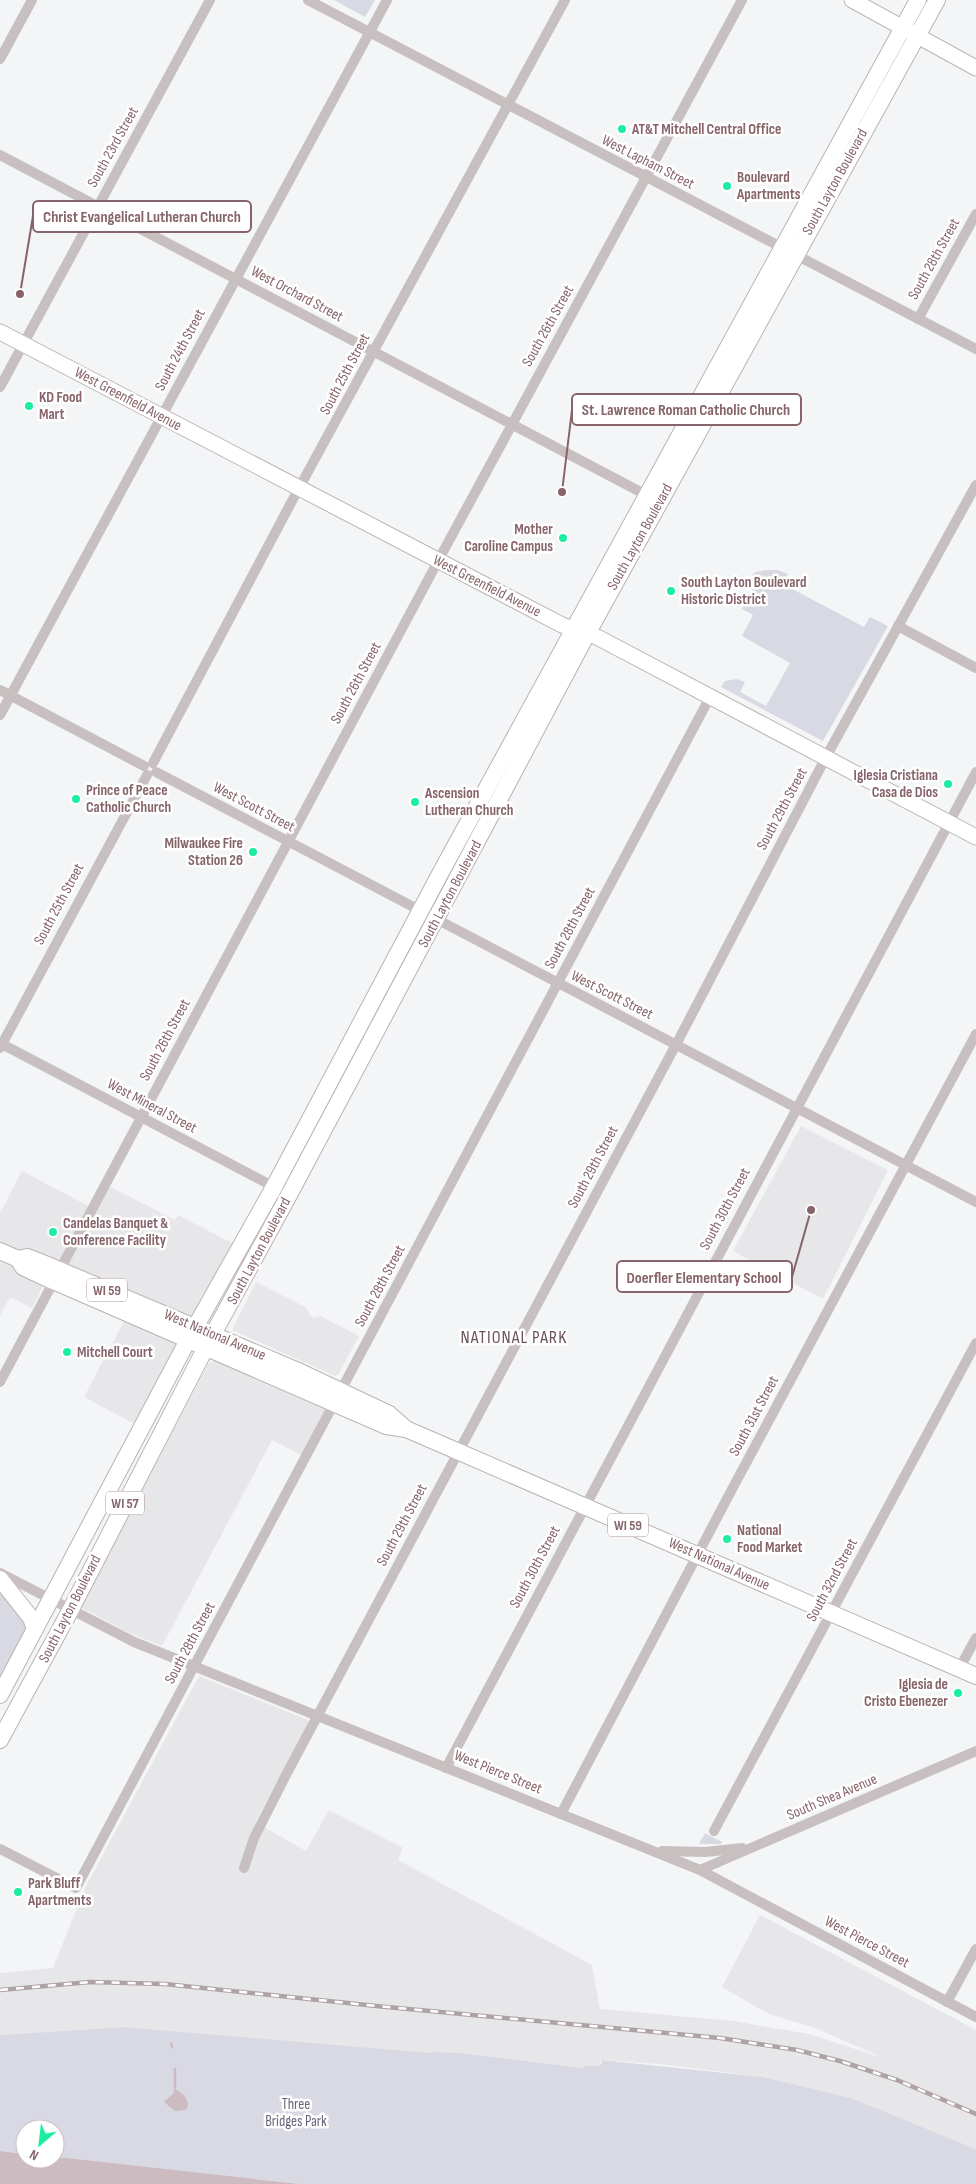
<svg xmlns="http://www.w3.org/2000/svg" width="976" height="2184" viewBox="0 0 976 2184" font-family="'Sofia Sans Condensed',sans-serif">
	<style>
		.built { fill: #e7e6e8 }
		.green { fill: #d9d9e3 }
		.water { fill: #cdbbc2 }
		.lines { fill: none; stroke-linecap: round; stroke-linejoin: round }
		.stream { stroke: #cdbbc2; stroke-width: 2.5 }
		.secondary-casing { stroke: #beb4b5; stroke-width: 17 }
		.primary-casing { stroke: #bcb2b4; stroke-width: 18 }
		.street { stroke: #c8bfc0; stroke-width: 10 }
		.secondary { stroke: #fff; stroke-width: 15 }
		.primary { stroke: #fff; stroke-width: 16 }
		.rail-casing { stroke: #afa2a4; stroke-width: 4.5 }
		.rail { stroke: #fff; stroke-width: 2.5; stroke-dasharray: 8; stroke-linecap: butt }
		.poi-dot { fill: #1ceea1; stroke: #fff; stroke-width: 2 }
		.labels { text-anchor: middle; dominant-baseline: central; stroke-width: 5; stroke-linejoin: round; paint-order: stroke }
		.shield { fill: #fff; stroke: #aa9296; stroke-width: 1 }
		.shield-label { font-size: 14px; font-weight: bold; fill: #866469 }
		.poi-label { font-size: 15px; font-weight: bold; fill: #866469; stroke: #fff; text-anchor: start }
		.street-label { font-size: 15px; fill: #866469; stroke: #fff }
		.park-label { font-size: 15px; fill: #68637d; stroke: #fff }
		.quarter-label { font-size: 18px; letter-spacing: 1px; fill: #6b5256; stroke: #fff }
		.leader { fill: none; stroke: #866469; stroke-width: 2 }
		.callout-dot { fill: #866469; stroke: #fff; stroke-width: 2 }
		.callout { fill: #fff; stroke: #866469; stroke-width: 2 }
		.callout-label { font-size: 16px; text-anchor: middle; font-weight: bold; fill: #866469 }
	</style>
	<rect width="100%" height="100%" fill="#f3f5f7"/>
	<g class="built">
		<path d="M801,1126l87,44 -65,129 -90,-48z"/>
		<path d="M22,1171l70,37 13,-24 70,36 3,-5 58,30 -42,75 -137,-60 -25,48 -22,-11 -10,19v-103z"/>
		<path d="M256,1282l49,25 6,9 3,2 6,-2 39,20 -21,39 -3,1 -103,-46z"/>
		<path d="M128,1314l60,26 -46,88 -58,-31z"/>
		<path d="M216,1360l110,48 -25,47 -29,-15 -110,206 -35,-14 -47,-25 128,-243z"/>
		<path d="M199,1676l109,44 1,3 -54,99 51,29 23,-41 74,38 -5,12 194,105 8,44 133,12 76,13 77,25 -71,-31 -46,-14 -47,-27 38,-72 216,115v119l-125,-51 -88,-21 -103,-13 -59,-4 -1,6h-16l-1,2 -123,-15 -24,-1 -7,2 -304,-27 -125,8v-62l53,-5 32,-80z"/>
	</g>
	<g class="green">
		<path d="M334,0h41l-10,17z"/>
		<path d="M766,570h12l10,4 -5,10 81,43 6,-10 18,9 -65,115 -102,-54 4,-6 12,-2 8,3 -5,10 26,14 24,-43 -48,-27 11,-21 -11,-6 15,-28 -6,-6 5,-3z"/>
		<path d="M0,1588l29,39 -29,53z"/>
		<path d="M705,1833l17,9 -1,2h-22z"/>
		<path d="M125,2027l304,26 7,-1 24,1 123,15 1,-2h16l2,-4 -1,-2 162,17 88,21 125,51v35h-676l-245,-26v-29h-30v25l-25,-3v-116z"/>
	</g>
	<g class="water">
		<path d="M177,2090c7,4 14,12 9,20l-11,1 -11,-9z"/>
		<path d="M0,2151l25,3v5l41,-1 234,26h-300z"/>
	</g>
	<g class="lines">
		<g class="stream">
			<path d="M171,2044l1,3"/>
			<path d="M175,2069v22"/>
		</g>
		<g class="secondary-casing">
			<g id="secondary">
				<path d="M852,0l124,68"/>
				<path d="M0,332l562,293 35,12 379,200"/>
			</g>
		</g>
		<g class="primary-casing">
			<g id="primary">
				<path d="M0,1251l18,8 5,8 21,10 342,149 20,3 44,19 526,228"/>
				<path d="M18,1259l9,-2 23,9 246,104 93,44 17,15"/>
				<path d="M0,1579l31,39 4,11"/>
				<path d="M0,1695l188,-355 86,-153 167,-315 477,-872"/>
				<path d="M0,1740l70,-129 136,-264 83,-152 298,-561 350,-634"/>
			</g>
		</g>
		<g class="street">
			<path d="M308,0l668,349"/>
			<path d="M0,59l32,-59"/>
			<path d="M0,155l652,343"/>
			<path d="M918,319l58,-105"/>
			<path d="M0,387l210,-387"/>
			<path d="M898,626l78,42"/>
			<path d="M0,690l144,76"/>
			<path d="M0,715l387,-715"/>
			<path d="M153,763l139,-262 273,-501"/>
			<path d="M156,772l820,430"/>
			<path d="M0,1043l278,146"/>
			<path d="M0,1048l147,-273"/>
			<path d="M0,1382l438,-821 304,-561"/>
			<path d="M0,1573l134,69 566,228 276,147"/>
			<path d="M959,1669l17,-31"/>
			<path d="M446,1768l530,-996"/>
			<path d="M561,1814l169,-321 246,-459"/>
			<path d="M714,1831l262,-488"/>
			<path d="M0,1849l76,39 634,-1191"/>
			<path d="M662,1851l44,1 36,-4"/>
			<path d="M244,1868l10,-30 33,-65 393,-736 146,-280 150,-272"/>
			<path d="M700,1870l276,-119"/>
			<path d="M947,2002l29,-53"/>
		</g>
		<use href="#secondary" class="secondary"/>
		<use href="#primary" class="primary"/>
		<g class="rail-casing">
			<path id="rail" d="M0,1990l90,-8 75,2 211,22 344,32 77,12 43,11 57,19 79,34"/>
		</g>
		<use href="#rail" class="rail"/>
	</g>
	<g class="poi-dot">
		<circle cx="622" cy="129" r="5"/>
		<circle cx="727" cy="186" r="5"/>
		<circle cx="29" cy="406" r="5"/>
		<circle cx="563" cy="538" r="5"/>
		<circle cx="671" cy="591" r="5"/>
		<circle cx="948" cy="784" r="5"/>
		<circle cx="76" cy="799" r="5"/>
		<circle cx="415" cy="802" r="5"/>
		<circle cx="253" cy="852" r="5"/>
		<circle cx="53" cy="1232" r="5"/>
		<circle cx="67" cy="1352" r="5"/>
		<circle cx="727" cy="1539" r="5"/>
		<circle cx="958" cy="1693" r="5"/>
		<circle cx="18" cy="1892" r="5"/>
	</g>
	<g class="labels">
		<g class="shield">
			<rect x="87" y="1278.5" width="40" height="23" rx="4"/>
			<rect x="106" y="1491.5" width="38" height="23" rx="4"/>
			<rect x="608" y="1513.5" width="40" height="23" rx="4"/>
		</g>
		<g class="shield-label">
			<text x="107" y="1290">WI 59</text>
			<text x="125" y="1503">WI 57</text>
			<text x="628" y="1525">WI 59</text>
		</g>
		<g class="poi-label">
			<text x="632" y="129">AT&amp;T Mitchell Central Office</text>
			<text x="737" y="177">Boulevard<tspan x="737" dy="17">Apartments</tspan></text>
			<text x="39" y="397">KD Food<tspan x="39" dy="17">Mart</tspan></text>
			<text x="553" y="529" text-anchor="end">Mother<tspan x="553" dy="17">Caroline Campus</tspan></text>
			<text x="681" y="582">South Layton Boulevard<tspan x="681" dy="17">Historic District</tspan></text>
			<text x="938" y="775" text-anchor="end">Iglesia Cristiana<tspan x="938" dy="17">Casa de Dios</tspan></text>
			<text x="86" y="790">Prince of Peace<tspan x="86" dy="17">Catholic Church</tspan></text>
			<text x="425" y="793">Ascension<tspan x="425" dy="17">Lutheran Church</tspan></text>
			<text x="243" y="843" text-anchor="end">Milwaukee Fire<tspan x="243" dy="17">Station 26</tspan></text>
			<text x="63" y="1223">Candelas Banquet &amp;<tspan x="63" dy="17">Conference Facility</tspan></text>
			<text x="77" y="1352">Mitchell Court</text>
			<text x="737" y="1530">National<tspan x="737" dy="17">Food Market</tspan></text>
			<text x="948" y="1684" text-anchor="end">Iglesia de<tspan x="948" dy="17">Cristo Ebenezer</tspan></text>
			<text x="28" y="1883">Park Bluff<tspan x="28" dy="17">Apartments</tspan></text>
		</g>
		<g class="street-label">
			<text transform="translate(113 147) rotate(-61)">South 23rd Street</text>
			<text transform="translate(648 162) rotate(27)">West Lapham Street</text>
			<text transform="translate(835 182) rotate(-61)">South Layton Boulevard</text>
			<text transform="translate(934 259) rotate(-61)">South 28th Street</text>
			<text transform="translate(297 294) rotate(28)">West Orchard Street</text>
			<text transform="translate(548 326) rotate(-61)">South 26th Street</text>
			<text transform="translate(180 350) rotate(-62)">South 24th Street</text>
			<text transform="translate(345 374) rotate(-62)">South 25th Street</text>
			<text transform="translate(128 399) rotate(28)">West Greenfield Avenue</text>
			<text transform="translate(640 537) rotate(-61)">South Layton Boulevard</text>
			<text transform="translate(487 586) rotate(27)">West Greenfield Avenue</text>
			<text transform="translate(356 683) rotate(-62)">South 26th Street</text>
			<text transform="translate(254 807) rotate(28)">West Scott Street</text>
			<text transform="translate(782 809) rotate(-62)">South 29th Street</text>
			<text transform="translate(450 894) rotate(-62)">South Layton Boulevard</text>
			<text transform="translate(59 904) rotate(-62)">South 25th Street</text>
			<text transform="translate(570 928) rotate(-62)">South 28th Street</text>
			<text transform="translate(612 995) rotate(27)">West Scott Street</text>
			<text transform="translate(165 1040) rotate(-62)">South 26th Street</text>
			<text transform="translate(152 1106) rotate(28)">West Mineral Street</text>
			<text transform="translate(593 1167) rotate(-62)">South 29th Street</text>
			<text transform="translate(725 1209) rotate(-62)">South 30th Street</text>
			<text transform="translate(259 1251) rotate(-62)">South Layton Boulevard</text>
			<text transform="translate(380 1286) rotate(-62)">South 28th Street</text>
			<text transform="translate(215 1335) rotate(23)">West National Avenue</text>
			<text transform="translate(754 1416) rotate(-62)">South 31st Street</text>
			<text transform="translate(402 1525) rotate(-62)">South 29th Street</text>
			<text transform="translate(719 1564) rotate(24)">West National Avenue</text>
			<text transform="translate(535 1567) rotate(-62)">South 30th Street</text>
			<text transform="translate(832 1580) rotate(-62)">South 32nd Street</text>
			<text transform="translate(70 1609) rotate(-63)">South Layton Boulevard</text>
			<text transform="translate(190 1643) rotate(-62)">South 28th Street</text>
			<text transform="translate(498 1772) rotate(22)">West Pierce Street</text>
			<text transform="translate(832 1797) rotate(-23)">South Shea Avenue</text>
			<text transform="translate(867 1942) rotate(28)">West Pierce Street</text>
		</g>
		<g class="park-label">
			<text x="296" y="2104">Three<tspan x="296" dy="17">Bridges Park</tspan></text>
		</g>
		<g class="quarter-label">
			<text x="514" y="1337">NATIONAL PARK</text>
		</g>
	</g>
	<path class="leader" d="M20 294L33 216M562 492L572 410M811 1210L792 1277"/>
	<g class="callout-dot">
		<circle cx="20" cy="294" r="5"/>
		<circle cx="562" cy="492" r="5"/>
		<circle cx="811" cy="1210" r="5"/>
	</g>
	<g class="callout">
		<rect x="33" y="201" width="218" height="31" rx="5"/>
		<rect x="572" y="394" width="229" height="31" rx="5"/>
		<rect x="617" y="1261" width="175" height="31" rx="5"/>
	</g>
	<g class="callout-label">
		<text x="142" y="222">Christ Evangelical Lutheran Church</text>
		<text x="686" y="415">St. Lawrence Roman Catholic Church</text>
		<text x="704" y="1283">Doerfler Elementary School</text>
	</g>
	<g transform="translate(40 2144) rotate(208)"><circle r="24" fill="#ffffff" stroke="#cfc1c3"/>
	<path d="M0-4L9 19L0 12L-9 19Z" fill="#1ceea1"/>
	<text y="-8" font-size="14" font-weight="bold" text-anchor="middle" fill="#866469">N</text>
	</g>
</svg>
